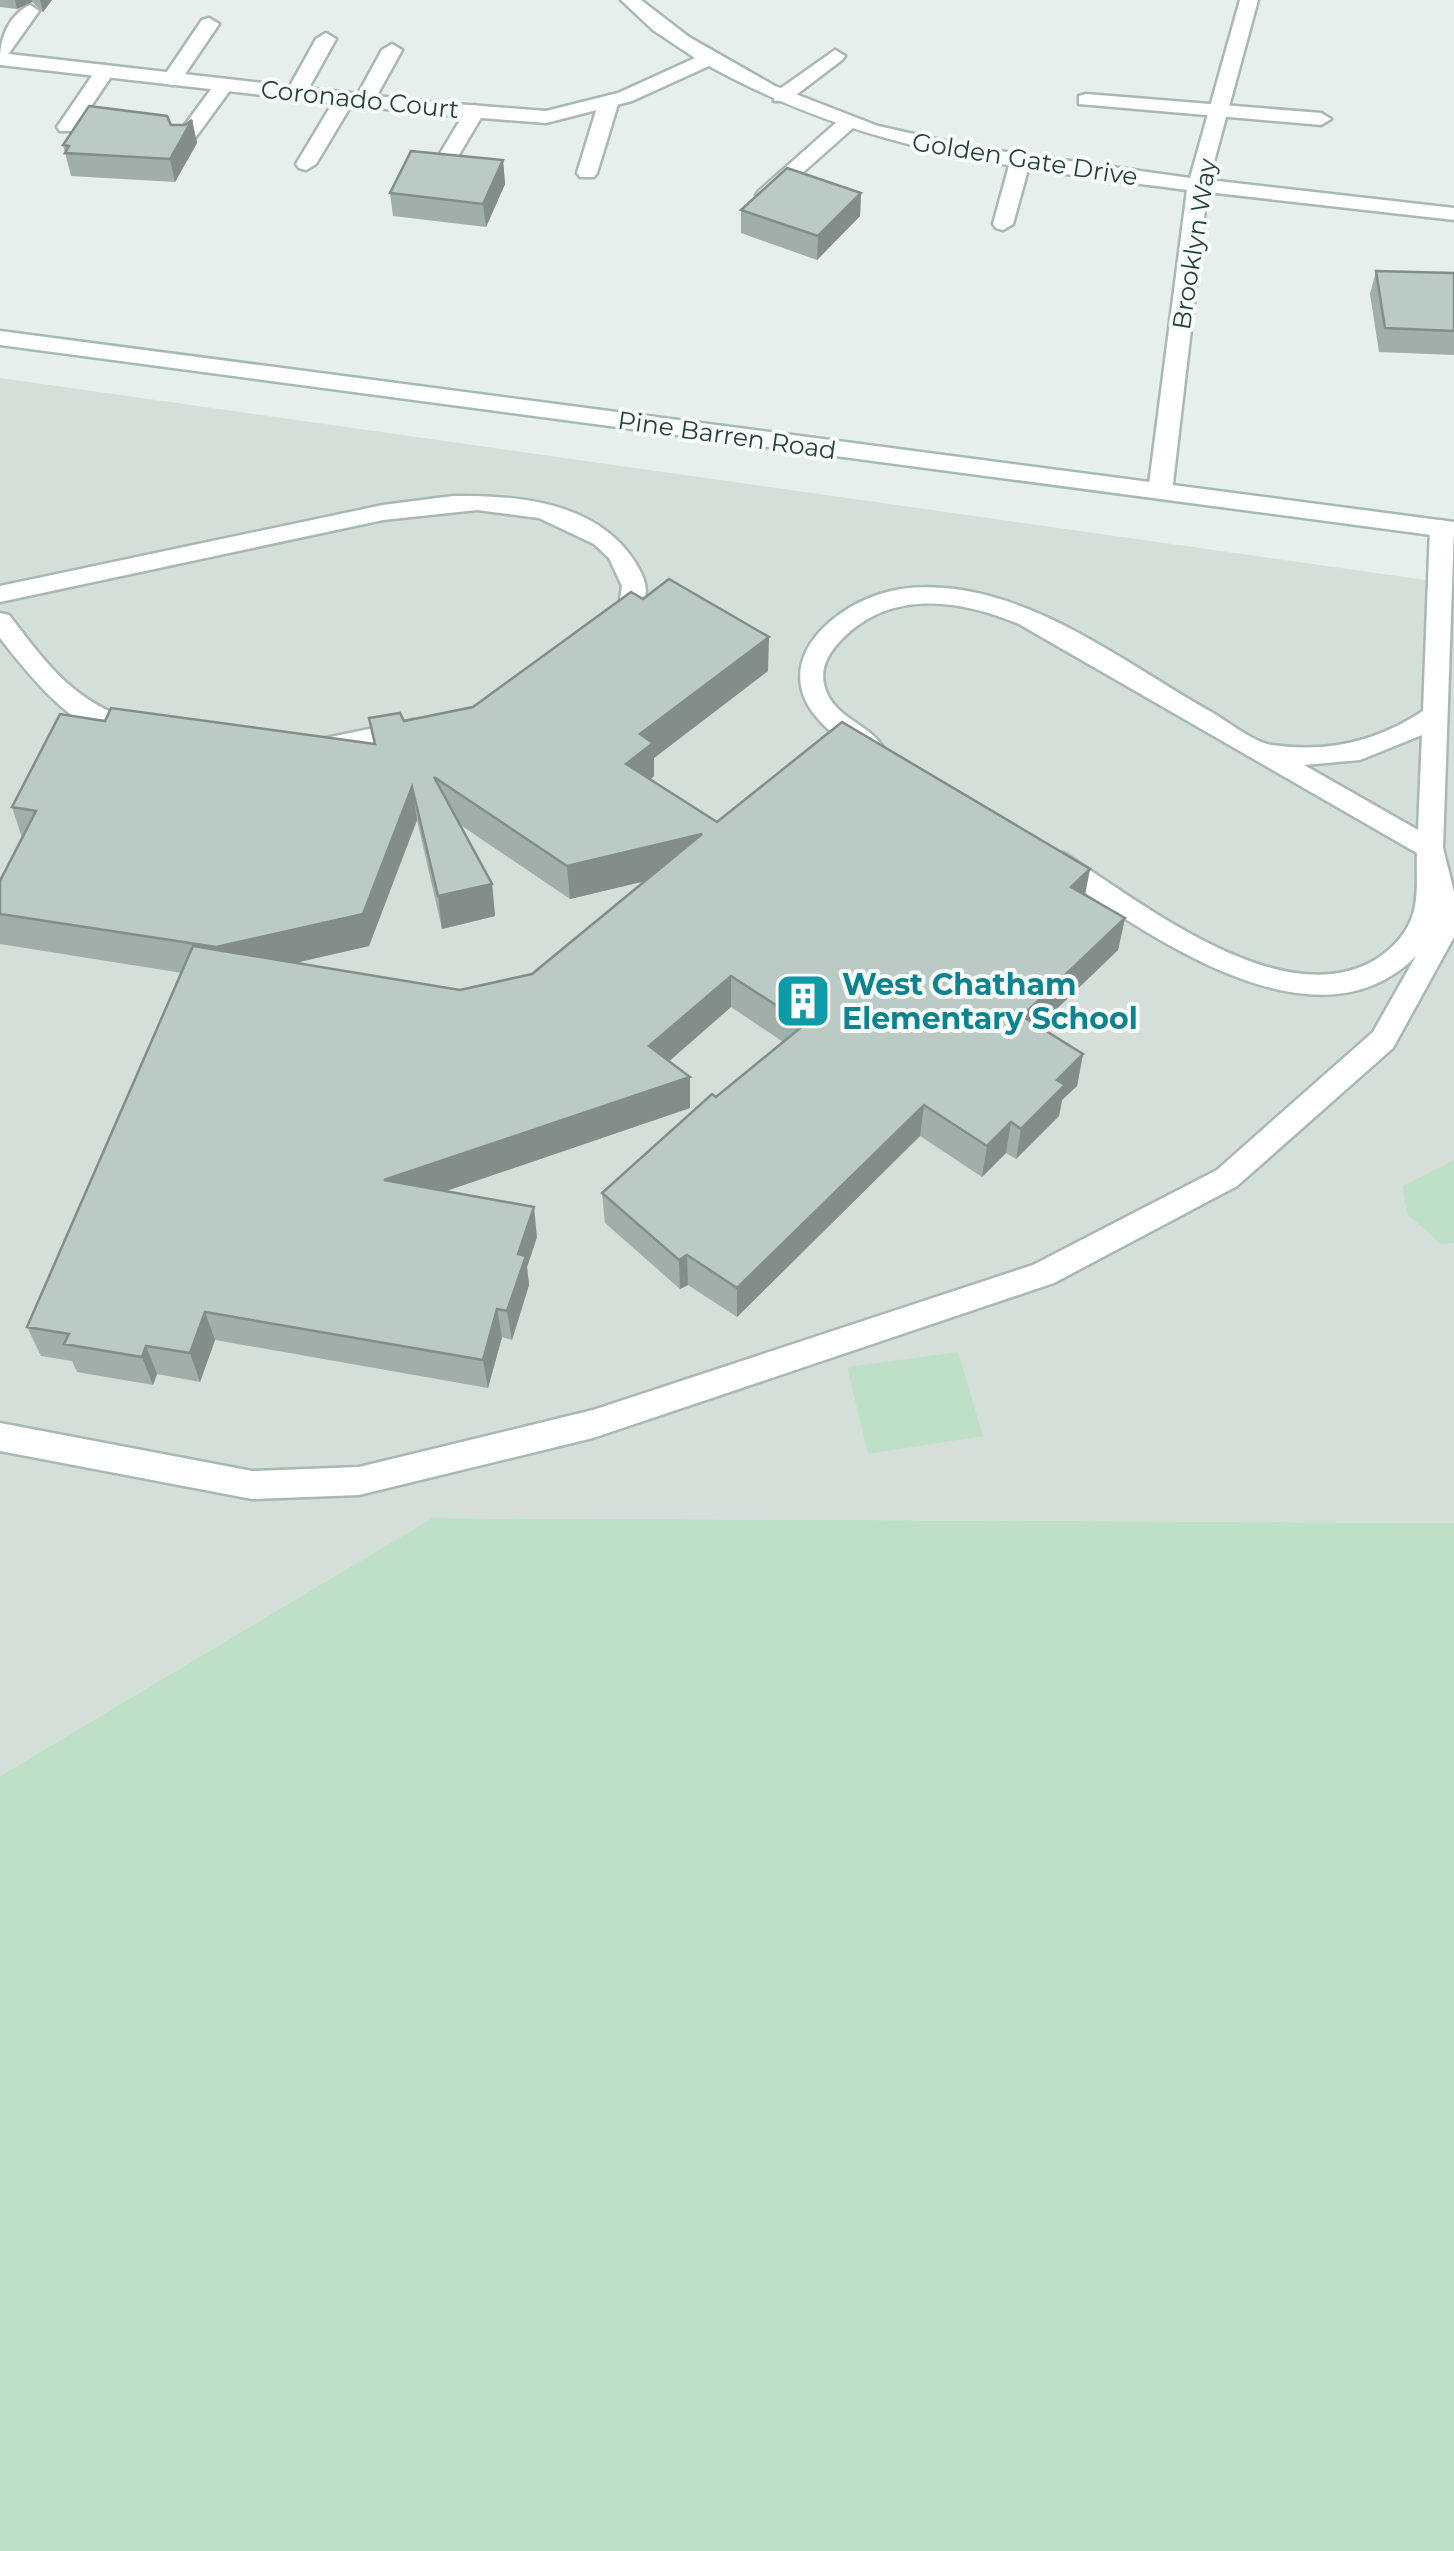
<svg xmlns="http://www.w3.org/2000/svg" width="1454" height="2551" viewBox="0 0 1454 2551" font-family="Montserrat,sans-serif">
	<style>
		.built { fill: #d4dfda }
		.green { fill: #bfe0c8 }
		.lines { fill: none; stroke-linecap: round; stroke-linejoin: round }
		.lane-casing { stroke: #a8b8b2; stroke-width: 5 }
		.street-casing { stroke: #a8b8b2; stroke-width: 5 }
		.secondary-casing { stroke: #a4bbb3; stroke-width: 5 }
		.lane { fill: #fff; fill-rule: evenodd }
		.street { fill: #fff; fill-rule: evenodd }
		.secondary { fill: #fff; fill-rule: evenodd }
		.wall { fill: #a1aea9; fill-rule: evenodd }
		.shaded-wall { fill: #838d89 }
		.building { fill: #bbcac4; stroke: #838d89; stroke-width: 2.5 }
		.labels { text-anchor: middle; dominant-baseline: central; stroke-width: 8; stroke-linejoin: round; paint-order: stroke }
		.far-street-label { font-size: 25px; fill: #24423a; stroke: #f7fbf9 }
		.culture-label { font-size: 30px; font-weight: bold; fill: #0d838f; stroke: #f7fbf9; text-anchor: start }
	</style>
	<rect width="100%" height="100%" fill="#e6efeb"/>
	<path class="built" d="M0,378l1454,206v939l-1022,-5 -432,258z"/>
	<g class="green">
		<path d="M1454,1160v83l-13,1 -34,-30 -4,-28z"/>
		<path d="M958,1352l25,84 -115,18 -21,-87z"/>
		<path d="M432,1518l1022,5v1028h-1454v-775z"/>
	</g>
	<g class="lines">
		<g class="lane-casing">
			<g id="lane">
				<path d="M30,5l9,6 -32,45 -7,2c0,-21 10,-44 30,-53z"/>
				<path d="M209,18l10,6 -40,59 -7,2 -7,-2 -3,-4 40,-59z"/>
				<path d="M326,33l10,6 -30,54 -10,6 -7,-2 -3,-4 30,-54z"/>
				<path d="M392,44l10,6 -28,51 -3,4h-14l-3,-4 28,-51z"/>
				<path d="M835,50l10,6 -3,4 -54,41h-14v-8z"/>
				<path d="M105,65l10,6 -38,56 -3,4h-14l-3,-4 41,-60z"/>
				<path d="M224,79l10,6 -3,4 -41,56h-14v-8l41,-56z"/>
				<path d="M345,93l10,6 -39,65 -10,6 -7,-2 -3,-4 39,-65z"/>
				<path d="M1086,94l235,19 10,6 -10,6 -242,-21v-8z"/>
				<path d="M609,95l10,6 -22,72 -3,4h-14l-3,-4 22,-72z"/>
				<path d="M475,105l10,6 -35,59 -10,6 -7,-2 -3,-4 38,-63z"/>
				<path d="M846,118l10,6 -3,4 -80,71h-14l-3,-4 3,-4 80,-71z"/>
				<path d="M1020,156l10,6 -17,62 -10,6 -7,-2 -3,-4 17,-62z"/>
				<path d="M453,496c65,-1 144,6 182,66 7,11 13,23 10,36 -3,15 -14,29 -29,33l-12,-8 15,-17 3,-20 -13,-28 -15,-14 -55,-26 -62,-8 -94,10 -383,82v-16l383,-81z"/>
				<path d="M1442,520l12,8 -11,320 11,44v45l-61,111 -156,138 -183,97 -461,155 -234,57 -107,4 -252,-48v-28l252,48 107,-4 234,-57 440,-145 184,-95 156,-138 43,-76c-104,105 -278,-30 -370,-89l-4,-7 4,-7h18c77,49 217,162 311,107 17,-11 32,-26 38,-46 6,-19 3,-42 4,-61l-398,-229c-60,-25 -129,-35 -178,16 -13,14 -22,28 -16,48 9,30 43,35 58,59l-4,6 -9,3c-19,-6 -36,-20 -49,-34 -52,-54 3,-110 59,-128 24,-8 50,-8 75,-5 91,12 173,75 251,120 19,10 46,33 66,36 55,8 104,-3 151,-34l7,-183zM1422,735l-4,95 -114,-65 56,-5z"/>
				<path d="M0,613l9,2c40,52 66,89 132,108l4,6 -4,6c-54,16 -113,-61 -141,-97z"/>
				<path d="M413,720l9,3 4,6 -4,6 -106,23 -9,-3 -4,-6 4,-6 9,-3z"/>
			</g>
		</g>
		<g class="street-casing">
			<path id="street" d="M621,0h20l48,37 86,49 103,40 99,22 213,30 50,-178h18l-49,180 245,28v12l-247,-28 -35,300 -12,7 -12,-7 39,-302c-176,-23 -319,-37 -478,-124l-77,35 -86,22 -116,-9 -430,-49v-12l430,49 116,9 72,-18 77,-35 -42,-28z"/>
		</g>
		<g class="secondary-casing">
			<path id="secondary" d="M0,331l1454,191v16l-1454,-193z"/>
		</g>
		<use href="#lane" class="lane"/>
		<use href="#street" class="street"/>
		<use href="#secondary" class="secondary"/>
	</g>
	<g class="wall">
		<path d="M0,0h52l-9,12 -11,-10 -15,7 -17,-2z"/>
		<path d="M192,120l5,23 -22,39 -104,-6 -8,-31 108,-20h14z"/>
		<path d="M503,160l2,24 -19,43 -93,-11 -3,-23z"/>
		<path d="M861,193l-1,23 -43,44 -76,-27v-23z"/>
		<path d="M1376,271l78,2v82l-75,-3 -9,-58z"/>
		<path d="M768,671l-114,87v18l-3,3 66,43 368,73 40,23 -7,32 -79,76 44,28 -6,32 -15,14 -3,16 -43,43 -10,-6 -24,24 -62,-41 -183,181 -49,-32 -8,4 -75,-66 -3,-30 181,-151 -52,-35 -62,54 21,16v31l-244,83 91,46 -10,30 2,18 -17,55 -10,-3 -14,51 -273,-48 -15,42 -43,-8 -4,11 -76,-13 -5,-11 -31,-5 -14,-29 155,-354 -182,-29v-63l22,-43 -10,-31 93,-86 269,23 -5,-26 35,3zM417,820l25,109 53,-13 -3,-32 -33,-60 111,75 76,-18 -114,93 -72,16 -165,-27 74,-17z"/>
	</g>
	<g class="shaded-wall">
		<path d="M15,0h17v2l-15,7z"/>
		<path d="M40,0h12l-9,12z"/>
		<path d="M192,120l5,23 -22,39 -5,-23z"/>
		<path d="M503,160l2,24 -19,43 -3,-23z"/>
		<path d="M861,193l-1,23 -43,44 1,-24z"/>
		<path d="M769,637l-1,34 -114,87v18l-26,21 -2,-33 14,-30z"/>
		<path d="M412,787l5,33 -48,126 -144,33 -9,-32z"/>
		<path d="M702,834l1,33 -133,32 -3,-33z"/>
		<path d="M1090,869l-6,32 -13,-14z"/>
		<path d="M492,884l3,32 -53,13 -4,-33z"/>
		<path d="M1125,918l-7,32 -101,97 5,-31z"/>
		<path d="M731,976v31l-81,71 -1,-32z"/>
		<path d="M1083,1054l-6,32 -15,14 -3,16 -43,43 5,-30 36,-49z"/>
		<path d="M690,1077v31l-300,102 -6,-30z"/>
		<path d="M924,1105l-4,31 -183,181v-29z"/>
		<path d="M1011,1122l-5,31 -24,24 5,-31z"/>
		<path d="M534,1207l3,30 -10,30 2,18 -17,55 -5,-29 11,-57z"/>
		<path d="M687,1255l1,30 -8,4 -1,-29z"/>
		<path d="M497,1309l5,28 -14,51 -5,-28z"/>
		<path d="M205,1312l10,28 -15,42 -10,-29z"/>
		<path d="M146,1346l11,28 -4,11 -11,-28z"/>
	</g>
	<g class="building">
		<path d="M89,106l78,10 4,9h14l7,-5 -22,39 -105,-6 4,-7 -6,-1z"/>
		<path d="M411,151l92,9 -20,44 -93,-11z"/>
		<path d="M787,168l74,25 -43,43 -77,-26z"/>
		<path d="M1376,271l78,2v58l-69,-3z"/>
		<path d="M669,579l100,58 -129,97 13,9 -27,21 91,58 125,-100 248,147 -19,18 54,31 -103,98 61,38 -26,26 8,5 -44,44 -10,-7 -24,24 -63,-41 -187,183 -50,-33 -8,5 -77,-67 110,-99 4,3 89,-73 -74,-48 -82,70 41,31 -306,103 150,27 -16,47 8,2 -19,55 -10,-2 -14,51 -278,-48 -15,41 -44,-7 -4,11 -78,-13 5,-10 -42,-7 166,-381 267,44 72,-16 170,-140 -135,32 -133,-89 58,107 -54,12 -26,-109 -49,127 -147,33 -216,-33v-33l36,-70 -24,-4 48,-93 45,7 6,-13 264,36 -6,-26 31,-5 4,8 69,-14 158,-115 12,7z"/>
	</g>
	<defs>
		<g id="building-square" transform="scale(2.875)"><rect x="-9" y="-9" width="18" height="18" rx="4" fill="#0f9aa8" stroke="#f7fbf9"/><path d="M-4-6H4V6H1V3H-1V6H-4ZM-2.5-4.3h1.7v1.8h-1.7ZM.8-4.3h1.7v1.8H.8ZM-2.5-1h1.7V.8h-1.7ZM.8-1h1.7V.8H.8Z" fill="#fff"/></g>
	</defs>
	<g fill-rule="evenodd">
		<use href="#building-square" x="803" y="1001"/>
	</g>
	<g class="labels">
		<g class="far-street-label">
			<text transform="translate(360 99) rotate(6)">Coronado Court</text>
			<text transform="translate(1025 159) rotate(9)">Golden Gate Drive</text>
			<text transform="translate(1194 244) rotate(-81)">Brooklyn Way</text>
			<text transform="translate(727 435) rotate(8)">Pine Barren Road</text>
		</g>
		<g class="culture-label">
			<text x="842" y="984">West Chatham<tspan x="842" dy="34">Elementary School</tspan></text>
		</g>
	</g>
</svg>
